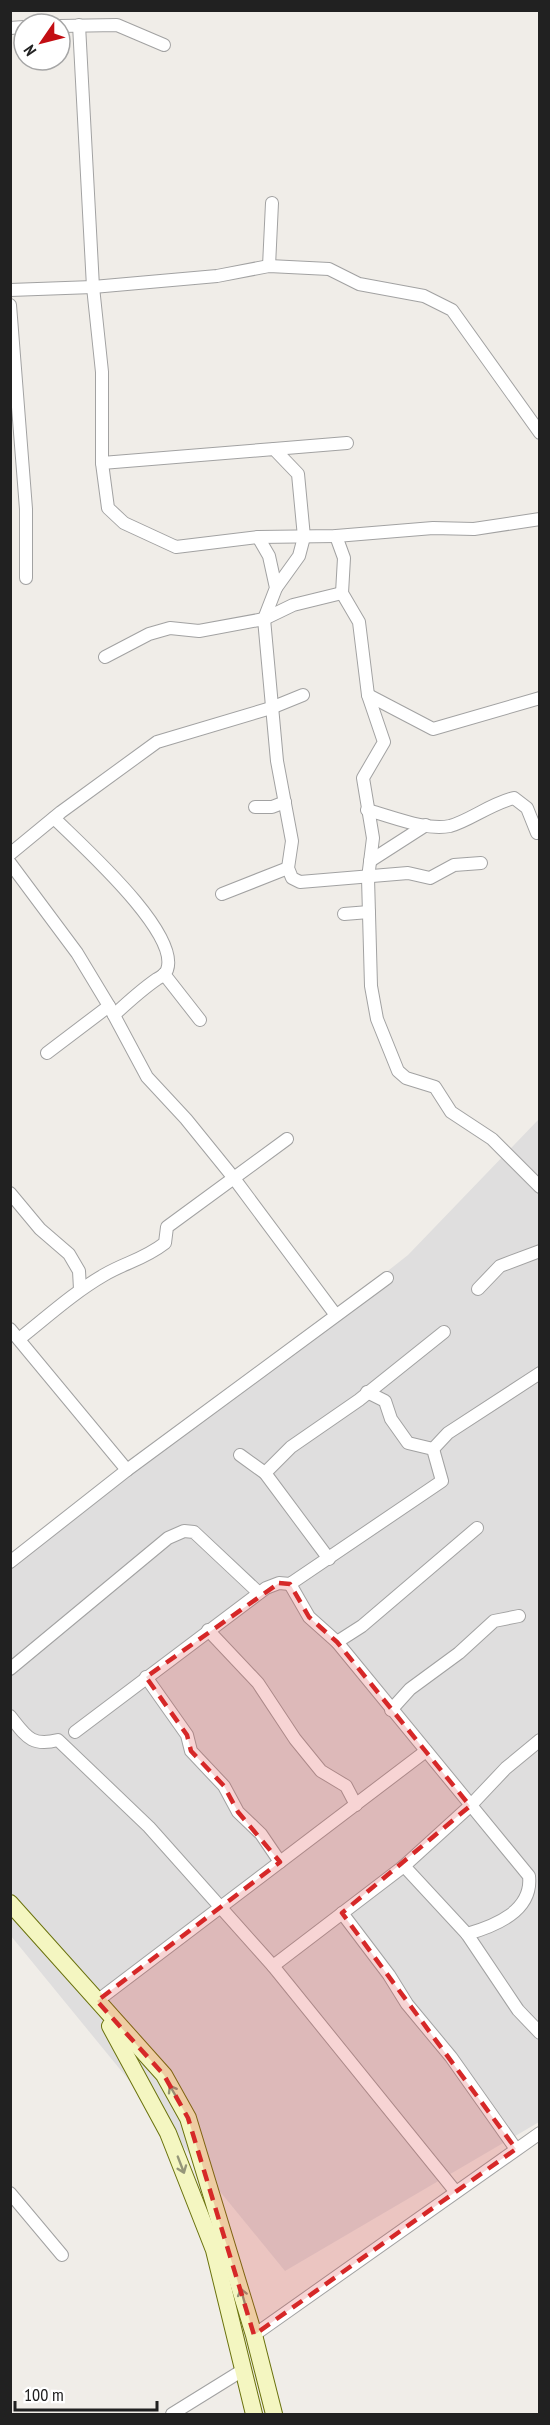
<svg xmlns="http://www.w3.org/2000/svg" width="550" height="2425" viewBox="0 0 550 2425" font-family="'PT Sans Narrow',sans-serif">
	<style>
		.residential { fill: #dfdede }
		.lines { fill: none; stroke-linecap: round; stroke-linejoin: round }
		.street-casing { stroke: #a2a2a2; stroke-width: 14 }
		.secondary-casing { stroke: #6a720d; stroke-width: 18 }
		.street { stroke: #fff; stroke-width: 12 }
		.secondary { stroke: #f4f6c1; stroke-width: 16 }
		.oneway { stroke: #959679 }
		.marked { fill: #d62828; fill-opacity: 0.2; stroke: #d62828; stroke-width: 4.5; stroke-dasharray: 12 8; stroke-linejoin: round }
	</style>
	<rect width="100%" height="100%" fill="#f0ede8"/>
	<path class="residential" d="M539,1119v1003l-254,149 -274,-335v-367l397,-314z"/>
	<g class="lines">
		<g class="street-casing">
			<g id="street">
				<path d="M79,25l14,262 9,85v91l6,45 16,15 52,24 82,-10 78,-1 97,-8 41,1 66,-10"/>
				<path d="M60,26l57,-1 47,20"/>
				<path d="M10,28l14,-1"/>
				<path d="M269,266l3,-63"/>
				<path d="M10,290l83,-3 124,-11 52,-10 60,3 30,15 65,12 28,14 88,123"/>
				<path d="M10,305l16,204v69"/>
				<path d="M274,449l73,-6"/>
				<path d="M102,463l172,-14 24,25 6,63 -5,19 -23,32"/>
				<path d="M336,536l8,22 -2,35 17,29 9,73 16,47 -21,36 10,60 -5,40 3,108 6,33 21,52 8,7 29,9 16,25 41,27 48,48"/>
				<path d="M258,537l11,19 7,32 -12,31 13,142 15,80 -4,27 4,10 8,4 108,-9 22,5 24,-13 27,-2"/>
				<path d="M105,657l44,-23 21,-6 29,3 65,-12 29,-14 49,-12"/>
				<path d="M368,695l65,34 107,-31"/>
				<path d="M255,807h17l13,-5"/>
				<path d="M367,810c24,6 58,21 83,16 19,-5 40,-22 64,-28l13,10 10,25"/>
				<path d="M54,818c25,25 127,115 113,152 -2,5 -6,7 -10,9 -16,11 -29,23 -43,36"/>
				<path d="M10,854l51,-42 96,-70 114,-34 32,-13"/>
				<path d="M370,861l56,-36"/>
				<path d="M10,863l67,90 32,53 38,71 39,42 47,58 102,137"/>
				<path d="M222,894l66,-26"/>
				<path d="M344,914l25,-2"/>
				<path d="M164,974l36,46"/>
				<path d="M47,1053l62,-47"/>
				<path d="M10,1193l30,36 29,25 10,17 1,18"/>
				<path d="M478,1289l22,-23 40,-15"/>
				<path d="M10,1329l117,141"/>
				<path d="M19,1339c28,-22 54,-46 85,-64 22,-13 39,-15 61,-32l2,-16 120,-88"/>
				<path d="M433,1449l15,-16 92,-60"/>
				<path d="M240,1455l25,18 64,86"/>
				<path d="M265,1473l26,-26 68,-47 85,-68"/>
				<path d="M10,1562l117,-92 260,-192"/>
				<path d="M290,1584l19,33 28,25 192,234c4,35 -34,50 -62,58"/>
				<path d="M208,1630l50,53 37,56 26,32 25,15 10,19"/>
				<path d="M337,1642l25,-16 115,-98"/>
				<path d="M10,1669l158,-131 16,-7 10,1 65,61"/>
				<path d="M146,1677l41,58 4,16 33,35 14,26 23,22 19,28"/>
				<path d="M391,1710l19,-21 49,-36 35,-32 25,-5"/>
				<path d="M10,1716c16,20 21,31 48,24l91,87 124,139 182,225"/>
				<path d="M75,1732l191,-144 13,-5 11,1 152,-103 -9,-32 -25,-6 -17,-24 -6,-18 -18,-9"/>
				<path d="M404,1866l63,68 51,76 22,23"/>
				<path d="M342,1913l47,62 18,29 44,53 65,92"/>
				<path d="M273,1966l131,-100 66,-60 36,-38 34,-28"/>
				<path d="M97,2001l329,-250"/>
				<path d="M10,2193l52,62"/>
				<path d="M254,2335l286,-202"/>
				<path d="M172,2414l71,-44"/>
			</g>
		</g>
		<g class="secondary-casing">
			<g id="secondary">
				<path d="M10,1903l154,172 24,43 66,217 20,79"/>
				<path d="M110,2026l58,107 46,117 40,164"/>
			</g>
		</g>
		<use href="#street" class="street"/>
		<use href="#secondary" class="secondary"/>
	</g>
	<defs><path id="oneway-shaft" d="M-6 0H5M1.5-3L5.5 0L1.5 3" fill="none" stroke-width="1.6" stroke-linecap="round" stroke-linejoin="round" transform="scale(1.5)"/></defs>
	<g class="oneway">
		<use href="#oneway-shaft" transform="translate(174 2093) rotate(-120)"/>
		<use href="#oneway-shaft" transform="translate(181 2165) rotate(69)"/>
		<use href="#oneway-shaft" transform="translate(243 2297) rotate(-106)"/>
	</g>
	<path class="marked" d="M279,1583l11,1 19,33 28,25 133,164 -128,107 174,236 -262,186 -66,-217 -24,-43 -67,-74 183,-139 -42,-50 -14,-26 -33,-35 -4,-16 -41,-58z"/>
	<rect width="550" height="2425" fill="none" stroke="#212121" stroke-width="24"/>
	<g transform="translate(42 42) rotate(235)"><circle r="28" fill="#ffffff" stroke="#a6a6a6" stroke-width="1.5"/>
	<path d="M0-4.5L10 22L0 15L-10 22Z" fill="#c30e13"/>
	<text y="-9" font-size="16" font-weight="bold" text-anchor="middle" fill="#212121">N</text>
	</g>
	<path d="M15 2401v9h142v-9" fill="none" stroke="#212121" stroke-width="3"/>
	<text x="24" y="2401" font-size="18" fill="#212121" stroke="#ffffff" stroke-width="4.5" paint-order="stroke">100 m</text>
</svg>
